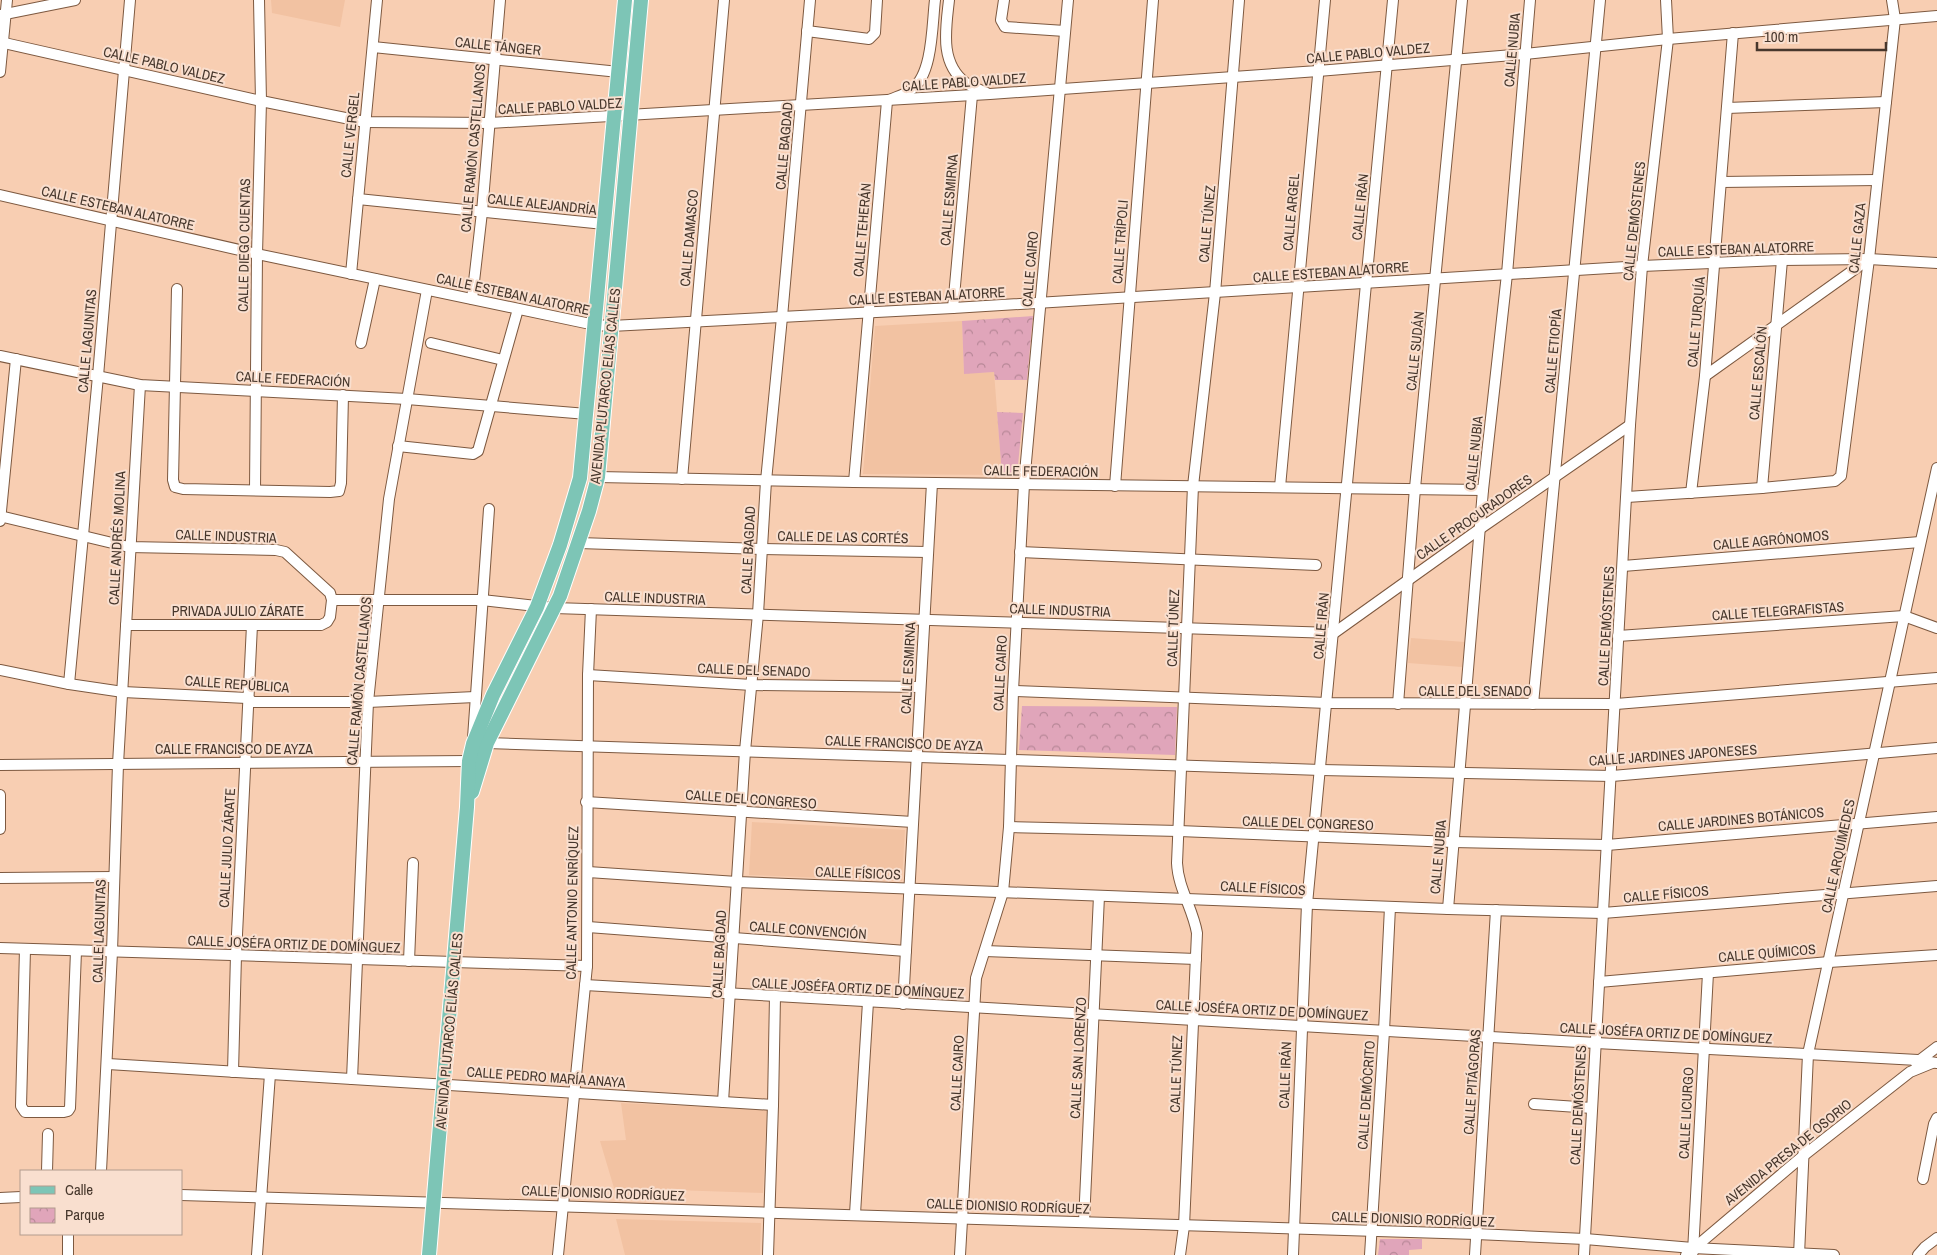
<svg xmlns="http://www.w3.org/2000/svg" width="1937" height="1255" viewBox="0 0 1937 1255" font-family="'Archivo Narrow',sans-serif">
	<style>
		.built { fill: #f2c2a2 }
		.park { fill: url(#park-crowns) }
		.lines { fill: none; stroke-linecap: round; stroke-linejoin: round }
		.minor-casing { stroke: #7d5940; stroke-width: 12 }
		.major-casing { stroke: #fff; stroke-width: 16 }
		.minor { stroke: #fff; stroke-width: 10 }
		.major { stroke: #7dc5b6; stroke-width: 14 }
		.labels { text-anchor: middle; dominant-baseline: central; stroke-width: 4; stroke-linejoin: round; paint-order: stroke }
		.street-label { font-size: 14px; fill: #47372c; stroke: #f9dfcf }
	</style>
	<defs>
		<pattern id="park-crowns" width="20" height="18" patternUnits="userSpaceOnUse" patternTransform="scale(1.25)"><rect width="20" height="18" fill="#e0a5ba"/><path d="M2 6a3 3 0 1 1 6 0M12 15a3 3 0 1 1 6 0" fill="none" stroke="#b78797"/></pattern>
	</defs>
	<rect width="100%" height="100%" fill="#f8ceb2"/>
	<g class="built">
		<path d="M271,0h74l-5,27 -68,-14z"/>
		<path d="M962,321l2,52 30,-1 8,103 -139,-1 12,-148z"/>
		<path d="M1411,638l54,4 -3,25 -54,-4z"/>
		<path d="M752,822l153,8 -3,51 -153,-6z"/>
		<path d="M621,1103l146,7 -4,83 -149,-5 -14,-47 26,-1z"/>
		<path d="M616,1219l145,4 -1,32h-135z"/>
	</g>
	<g class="park">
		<path d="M1033,316l-6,64h-32l-1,-8 -30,2 -2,-53z"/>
		<path d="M997,412l26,1 -6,63 -15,-1z"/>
		<path d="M1022,706l155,1 -2,48 -156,-5z"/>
		<path d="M1380,1239h42v10l-13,1v5h-31z"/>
	</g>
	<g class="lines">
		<g class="minor-casing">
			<g id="minor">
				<path d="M949,0c-3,28 -10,63 17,83 6,4 14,7 21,10"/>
				<path d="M1004,0l-3,20 4,7 60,4"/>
				<path d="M0,15l75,-15"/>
				<path d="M807,31l62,8 6,-6 2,-33"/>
				<path d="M0,42l261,59 104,21 125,1 500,-29 328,-23 207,-17 143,-15 269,-23"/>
				<path d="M373,47l246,25"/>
				<path d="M0,72l7,-72"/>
				<path d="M1727,108l159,-6"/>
				<path d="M1721,182l156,-2"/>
				<path d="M0,195l257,59 338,71 16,1 342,-18 689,-42 140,-6 87,-1 68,4"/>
				<path d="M358,199l246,25"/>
				<path d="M351,274l26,-274"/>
				<path d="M177,289l-4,191 2,7 8,2 147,3 9,-1 2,-8 2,-88"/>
				<path d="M472,299l10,-87 18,-212"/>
				<path d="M953,308l19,-213"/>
				<path d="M361,343l14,-64"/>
				<path d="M431,343l72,17"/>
				<path d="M0,356l140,29 267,14 180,15"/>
				<path d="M1705,376l164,-117"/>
				<path d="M398,446l75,8 5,-3 40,-142"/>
				<path d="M598,477l256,5 629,8"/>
				<path d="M682,479l42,-479"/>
				<path d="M854,482l33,-381c8,-4 18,-6 25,-12 21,-15 20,-65 23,-89"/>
				<path d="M1115,486l38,-486"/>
				<path d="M1280,487l45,-487"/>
				<path d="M1762,488l20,-228"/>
				<path d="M255,490l2,-236 4,-153 -2,-101"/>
				<path d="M1691,493l14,-117 28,-343"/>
				<path d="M1627,497l135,-9 73,-7 6,-5 28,-217 17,-157 9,-83 -3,-19"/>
				<path d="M0,516l129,31 147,3 9,2 45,41 2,7 -2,17 -3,5 -6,3h-195"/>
				<path d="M0,521l16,-162"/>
				<path d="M579,543l183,6 166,3"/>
				<path d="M1020,552l296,13"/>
				<path d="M1623,566l297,-24"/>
				<path d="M332,600h150l72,8 780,25 147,-105 149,-103"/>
				<path d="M1618,636l286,-20 33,12"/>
				<path d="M0,670l69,14 54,8 124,6 6,4h115l107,-5"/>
				<path d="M588,675l164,10 168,2"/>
				<path d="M69,684l29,-308 32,-376"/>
				<path d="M1013,691l314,12 289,1 321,-26"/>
				<path d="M1398,704l17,-216 47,-488"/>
				<path d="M1533,704l67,-704"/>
				<path d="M473,738l16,-229"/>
				<path d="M487,743l834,27 291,6 325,-28"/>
				<path d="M0,765l469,-4"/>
				<path d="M0,795v34"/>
				<path d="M586,802l327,20"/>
				<path d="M1009,827l170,4 274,11 154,3 330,-28"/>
				<path d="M588,872l149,10 711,27 155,4 334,-27"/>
				<path d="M0,878l114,-1"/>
				<path d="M1448,909l35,-419 24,-216 23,-274"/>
				<path d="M588,927l318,24"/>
				<path d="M0,948l587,18"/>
				<path d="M25,949l-4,157 4,6h39l4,-1 2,-3 6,-157"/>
				<path d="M985,951l211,8"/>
				<path d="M409,961l4,-98"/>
				<path d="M1599,982l230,-20 108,-7"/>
				<path d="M585,985l1011,58 322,17 19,3"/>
				<path d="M903,1004l29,-521"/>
				<path d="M1916,1063l21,-16"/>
				<path d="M108,1064l665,41"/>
				<path d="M233,1072l3,-117 16,-330"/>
				<path d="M352,1079l16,-377 21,-203 38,-209"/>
				<path d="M723,1102l22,-351 13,-137 8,-133 16,-164 28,-317"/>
				<path d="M1534,1104l58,4"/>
				<path d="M47,1171l1,-37"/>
				<path d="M101,1171l11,-219 6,-188 22,-379"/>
				<path d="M1923,1179l11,-55 3,-6"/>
				<path d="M181,1195l1295,39 109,5 108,9 141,7"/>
				<path d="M0,1198l21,-1"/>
				<path d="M855,1214l13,-212"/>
				<path d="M1084,1222l15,-326"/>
				<path d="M68,1234v21"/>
				<path d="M1693,1252l15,-279"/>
				<path d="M257,1255l13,-181"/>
				<path d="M558,1255l29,-289 1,-291 3,-66"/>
				<path d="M768,1255l5,-150 2,-109"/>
				<path d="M960,1255l16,-277 27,-86 6,-65 4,-136 11,-207 44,-484"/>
				<path d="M1180,1255l4,-29 13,-293c-4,-24 -19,-45 -20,-70l16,-377 22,-193 24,-293"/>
				<path d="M1293,1255l14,-351 86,-904"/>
				<path d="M1370,1255l14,-224 6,-124"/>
				<path d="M1475,1255l21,-345"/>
				<path d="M1584,1255l46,-830 12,-159 26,-227 -2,-39"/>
				<path d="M1686,1255l117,-99 107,-84 22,-9"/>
				<path d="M1799,1255l9,-201 129,-586"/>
				<path d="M1918,1255l7,-8 12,-9"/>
			</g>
		</g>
		<g class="major-casing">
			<g id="major">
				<path d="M472,792l15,-49 73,-147 29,-85 9,-34 43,-477"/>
				<path d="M429,1255l38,-448 2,-46 4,-17 20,-49 44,-88 23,-62 20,-67 45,-478"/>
			</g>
		</g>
		<use href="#minor" class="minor"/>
		<use href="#major" class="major"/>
	</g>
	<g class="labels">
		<g class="street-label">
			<text transform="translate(498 46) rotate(6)">CALLE TÁNGER</text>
			<text transform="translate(1512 50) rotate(-85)">CALLE NUBIA</text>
			<text transform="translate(1368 53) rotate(-5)">CALLE PABLO VALDEZ</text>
			<text transform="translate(164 65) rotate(13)">CALLE PABLO VALDEZ</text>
			<text transform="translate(964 82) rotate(-4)">CALLE PABLO VALDEZ</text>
			<text transform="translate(560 106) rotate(-3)">CALLE PABLO VALDEZ</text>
			<text transform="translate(350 135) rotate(-84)">CALLE VERGEL</text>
			<text transform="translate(784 146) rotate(-85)">CALLE BAGDAD</text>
			<text transform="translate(473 148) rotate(-85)">CALLE RAMÓN CASTELLANOS</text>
			<text transform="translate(949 200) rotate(-85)">CALLE ESMIRNA</text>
			<text transform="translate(542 204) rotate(6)">CALLE ALEJANDRÍA</text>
			<text transform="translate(1360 207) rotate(-84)">CALLE IRÁN</text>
			<text transform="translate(118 208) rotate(13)">CALLE ESTEBAN ALATORRE</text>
			<text transform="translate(1291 212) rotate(-85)">CALLE ARGEL</text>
			<text transform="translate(1634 221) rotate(-84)">CALLE DEMÓSTENES</text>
			<text transform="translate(1207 224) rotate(-85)">CALLE TÚNEZ</text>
			<text transform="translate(862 230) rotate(-85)">CALLE TEHERÁN</text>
			<text transform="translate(689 238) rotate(-85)">CALLE DAMASCO</text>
			<text transform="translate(1857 238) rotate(-84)">CALLE GAZA</text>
			<text transform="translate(1120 242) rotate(-86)">CALLE TRÍPOLI</text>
			<text transform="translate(244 245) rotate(-89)">CALLE DIEGO CUENTAS</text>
			<text transform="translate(1736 249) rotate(-2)">CALLE ESTEBAN ALATORRE</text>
			<text transform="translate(1030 269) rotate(-85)">CALLE CAIRO</text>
			<text transform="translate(1331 272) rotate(-4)">CALLE ESTEBAN ALATORRE</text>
			<text transform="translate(513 294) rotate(12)">CALLE ESTEBAN ALATORRE</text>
			<text transform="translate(927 296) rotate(-3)">CALLE ESTEBAN ALATORRE</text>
			<text transform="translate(1696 322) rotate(-85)">CALLE TURQUÍA</text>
			<text transform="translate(87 341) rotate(-85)">CALLE LAGUNITAS</text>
			<text transform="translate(1415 351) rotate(-84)">CALLE SUDÁN</text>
			<text transform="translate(1553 351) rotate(-85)">CALLE ETIOPÍA</text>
			<text transform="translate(1758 373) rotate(-85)">CALLE ESCALÓN</text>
			<text transform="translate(293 379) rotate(3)">CALLE FEDERACIÓN</text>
			<text transform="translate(605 386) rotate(-84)">AVENIDA PLUTARCO ELÍAS CALLES</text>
			<text transform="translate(1474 453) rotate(-84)">CALLE NUBIA</text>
			<text transform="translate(1041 471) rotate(1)">CALLE FEDERACIÓN</text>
			<text transform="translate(1474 517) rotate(-35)">CALLE PROCURADORES</text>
			<text transform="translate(226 536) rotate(2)">CALLE INDUSTRIA</text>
			<text transform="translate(843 537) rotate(1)">CALLE DE LAS CORTÉS</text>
			<text transform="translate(117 538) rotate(-87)">CALLE ANDRÉS MOLINA</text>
			<text transform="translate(1771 540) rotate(-5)">CALLE AGRÓNOMOS</text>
			<text transform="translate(748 550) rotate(-87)">CALLE BAGDAD</text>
			<text transform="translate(655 598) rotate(2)">CALLE INDUSTRIA</text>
			<text transform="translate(1060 610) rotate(2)">CALLE INDUSTRIA</text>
			<text x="238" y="611">PRIVADA JULIO ZÁRATE</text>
			<text transform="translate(1778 611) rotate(-4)">CALLE TELEGRAFISTAS</text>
			<text transform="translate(1321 626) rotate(-85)">CALLE IRÁN</text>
			<text transform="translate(1606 626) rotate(-87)">CALLE DEMÓSTENES</text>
			<text transform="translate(1173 628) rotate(-88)">CALLE TÚNEZ</text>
			<text transform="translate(908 668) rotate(-87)">CALLE ESMIRNA</text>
			<text transform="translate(754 670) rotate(2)">CALLE DEL SENADO</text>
			<text transform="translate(1000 673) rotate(-87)">CALLE CAIRO</text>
			<text transform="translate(359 681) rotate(-85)">CALLE RAMÓN CASTELLANOS</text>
			<text transform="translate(237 684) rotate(4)">CALLE REPÚBLICA</text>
			<text x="1475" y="691">CALLE DEL SENADO</text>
			<text transform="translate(904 743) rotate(2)">CALLE FRANCISCO DE AYZA</text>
			<text x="234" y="749">CALLE FRANCISCO DE AYZA</text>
			<text transform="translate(1673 755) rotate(-4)">CALLE JARDINES JAPONESES</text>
			<text transform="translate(751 799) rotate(4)">CALLE DEL CONGRESO</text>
			<text transform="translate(1741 819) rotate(-5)">CALLE JARDINES BOTÁNICOS</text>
			<text transform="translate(1308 823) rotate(2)">CALLE DEL CONGRESO</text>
			<text transform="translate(227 848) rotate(-87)">CALLE JULIO ZÁRATE</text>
			<text transform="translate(1838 856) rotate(-78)">CALLE ARQUÍMEDES</text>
			<text transform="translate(1438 857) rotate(-85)">CALLE NUBIA</text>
			<text transform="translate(858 873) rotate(2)">CALLE FÍSICOS</text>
			<text transform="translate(1263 888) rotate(3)">CALLE FÍSICOS</text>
			<text transform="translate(1666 894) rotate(-5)">CALLE FÍSICOS</text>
			<text transform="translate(572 903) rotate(-89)">CALLE ANTONIO ENRÍQUEZ</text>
			<text transform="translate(808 930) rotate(4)">CALLE CONVENCIÓN</text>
			<text transform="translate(99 931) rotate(-88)">CALLE LAGUNITAS</text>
			<text transform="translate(294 944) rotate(2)">CALLE JOSÉFA ORTIZ DE DOMÍNGUEZ</text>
			<text transform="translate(1767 953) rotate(-5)">CALLE QUÍMICOS</text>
			<text transform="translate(719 954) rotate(-87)">CALLE BAGDAD</text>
			<text transform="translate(858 988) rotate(3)">CALLE JOSÉFA ORTIZ DE DOMÍNGUEZ</text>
			<text transform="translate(1262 1010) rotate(3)">CALLE JOSÉFA ORTIZ DE DOMÍNGUEZ</text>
			<text transform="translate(449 1031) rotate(-85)">AVENIDA PLUTARCO ELÍAS CALLES</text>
			<text transform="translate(1666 1033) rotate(3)">CALLE JOSÉFA ORTIZ DE DOMÍNGUEZ</text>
			<text transform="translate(1078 1058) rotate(-87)">CALLE SAN LORENZO</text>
			<text transform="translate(957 1073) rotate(-87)">CALLE CAIRO</text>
			<text transform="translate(1176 1074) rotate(-88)">CALLE TÚNEZ</text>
			<text transform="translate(1285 1075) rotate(-88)">CALLE IRÁN</text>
			<text transform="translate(546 1077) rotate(4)">CALLE PEDRO MARÍA ANAYA</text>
			<text transform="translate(1472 1082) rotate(-86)">CALLE PITÁGORAS</text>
			<text transform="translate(1366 1095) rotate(-86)">CALLE DEMÓCRITO</text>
			<text transform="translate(1578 1105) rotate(-87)">CALLE DEMÓSTENES</text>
			<text transform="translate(1686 1113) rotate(-87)">CALLE LICURGO</text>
			<text transform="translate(1788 1152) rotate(-39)">AVENIDA PRESA DE OSORIO</text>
			<text transform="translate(603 1193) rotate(2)">CALLE DIONISIO RODRÍGUEZ</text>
			<text transform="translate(1008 1206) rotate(2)">CALLE DIONISIO RODRÍGUEZ</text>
			<text transform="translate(1413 1219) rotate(2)">CALLE DIONISIO RODRÍGUEZ</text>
		</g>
	</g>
	<rect x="20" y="1170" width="162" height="65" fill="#f9dfcf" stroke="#b29c8e"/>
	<rect x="30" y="1186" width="25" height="8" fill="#7dc5b6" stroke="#b29c8e"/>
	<text x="65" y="1195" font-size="15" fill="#47372c">Calle</text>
	<rect x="30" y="1208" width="25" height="15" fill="url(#park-crowns)" stroke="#b29c8e"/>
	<text x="65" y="1220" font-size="15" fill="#47372c">Parque</text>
	<path d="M1757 42v8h129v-8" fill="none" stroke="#47372c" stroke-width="2.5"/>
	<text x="1764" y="42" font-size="15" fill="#47372c" stroke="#f9dfcf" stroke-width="4" paint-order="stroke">100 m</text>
</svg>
